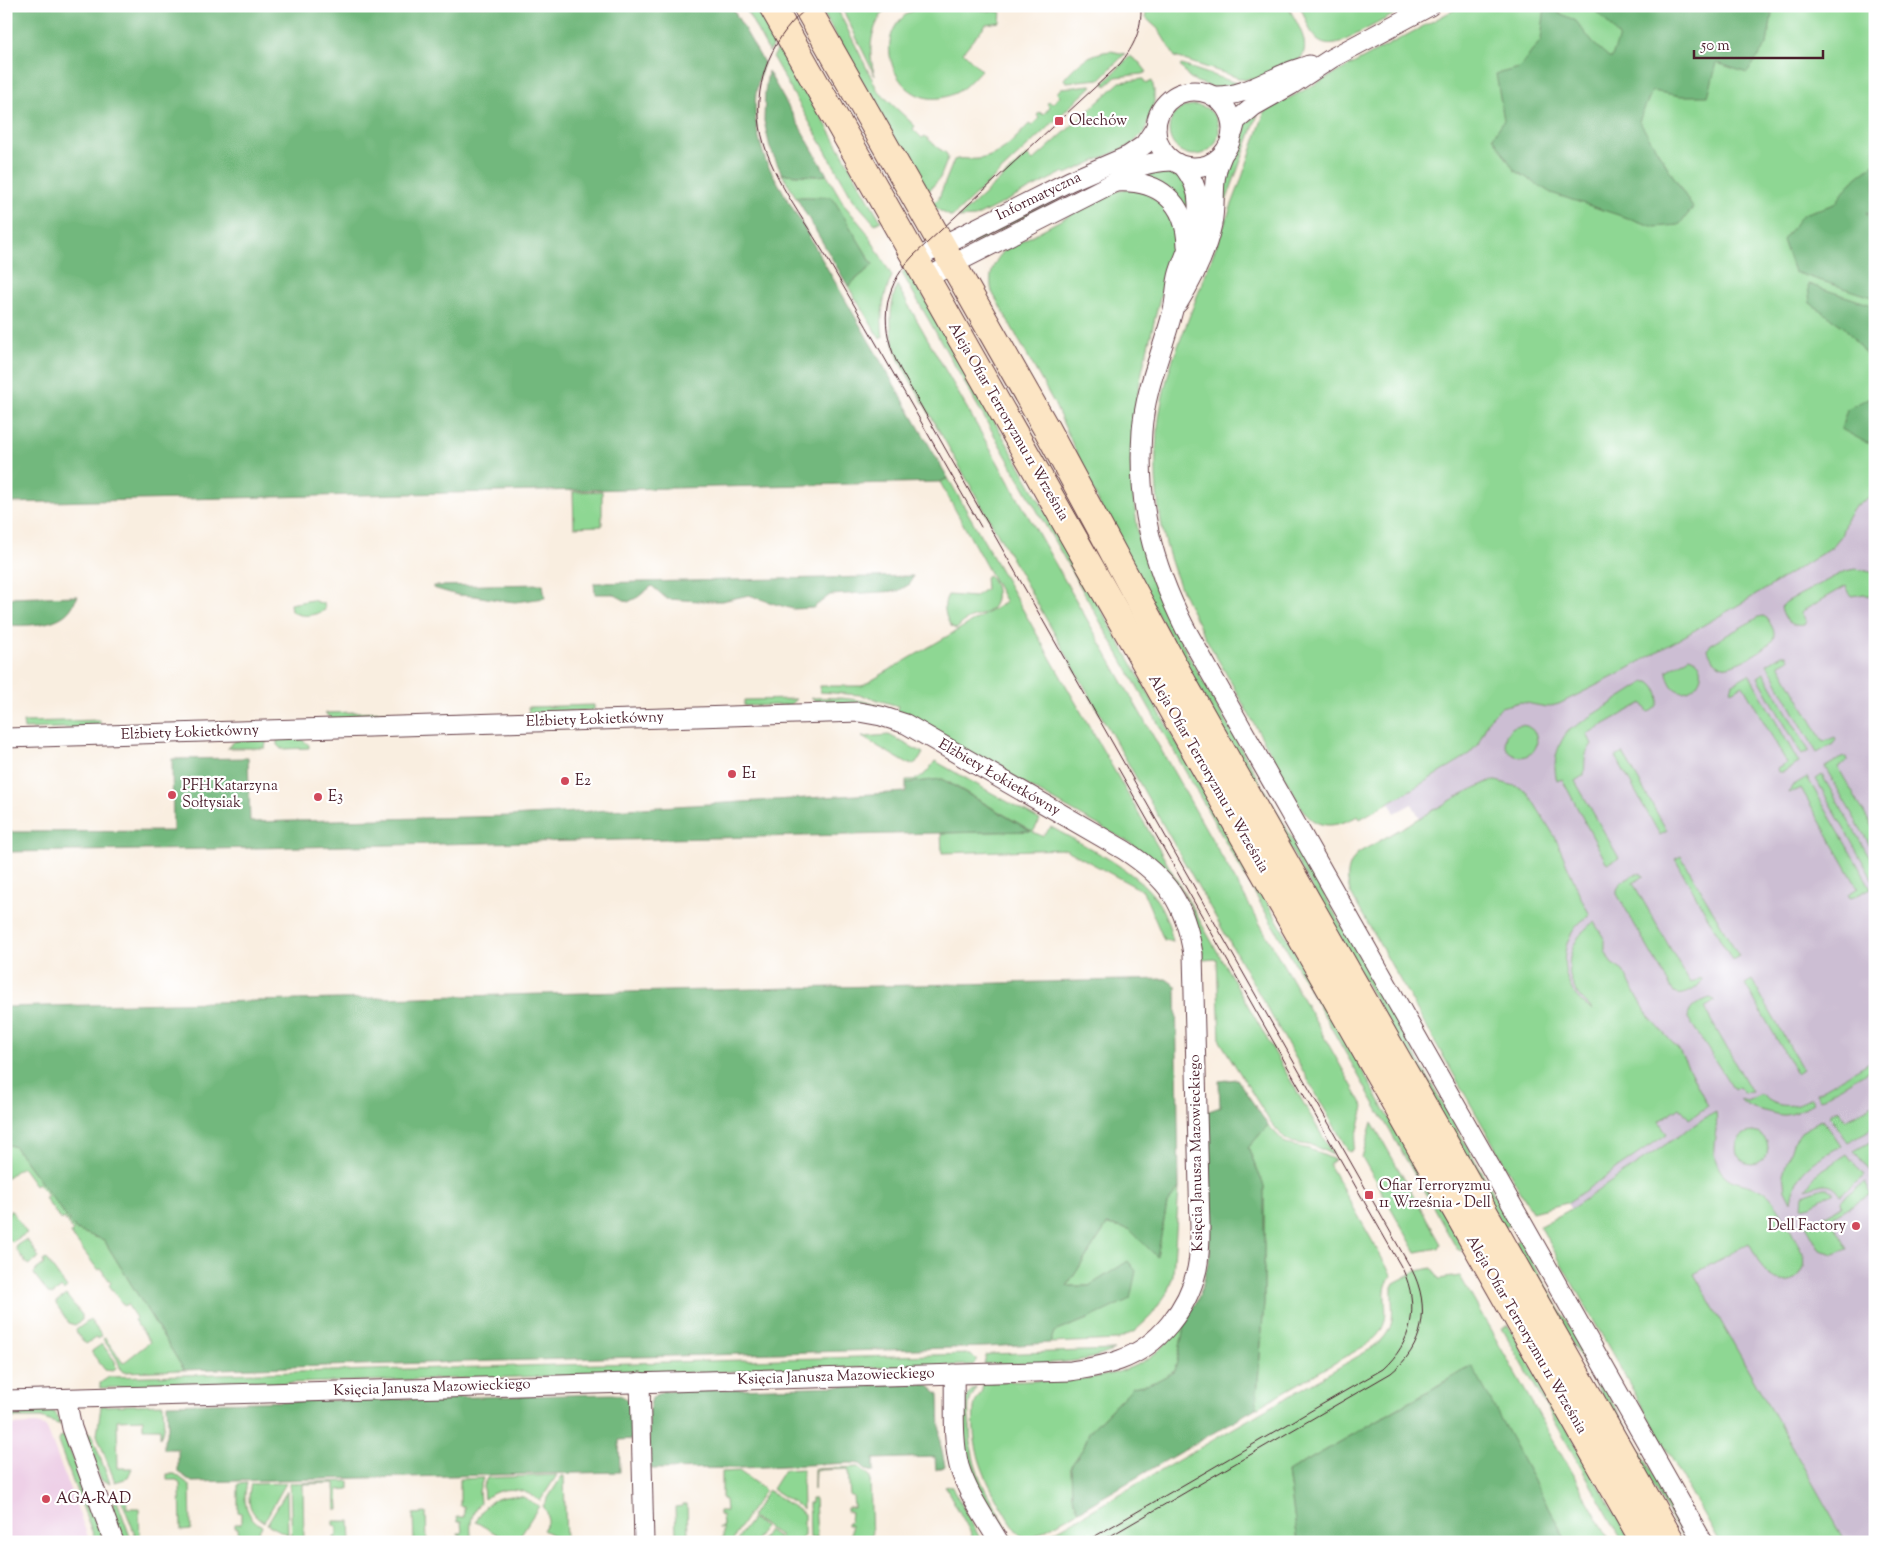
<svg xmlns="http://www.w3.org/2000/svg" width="1881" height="1548" viewBox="0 0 1881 1548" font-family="'Sorts Mill Goudy',serif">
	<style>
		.built { fill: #eed0e7 }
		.industrial { fill: #ccbed3 }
		.green { fill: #8ed793; stroke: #6c7b5f }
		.forest { fill: #72b87d; stroke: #5e6c54 }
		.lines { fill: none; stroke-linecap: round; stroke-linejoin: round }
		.street-casing { stroke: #643e46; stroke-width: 21 }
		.secondary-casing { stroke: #643e46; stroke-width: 28 }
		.street { stroke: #fff; stroke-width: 19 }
		.secondary { stroke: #fce5c4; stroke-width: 26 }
		.tram { stroke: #4a1f2b; stroke-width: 1 }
		.poi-dot { fill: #d1495b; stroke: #fff; stroke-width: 2 }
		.labels { text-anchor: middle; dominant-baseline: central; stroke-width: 4.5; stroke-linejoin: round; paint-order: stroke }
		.poi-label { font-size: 15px; fill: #4a1f2b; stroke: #fff; text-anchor: start }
		.street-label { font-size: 15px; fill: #4a1f2b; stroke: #fff }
	</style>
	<rect width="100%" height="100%" fill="#fff"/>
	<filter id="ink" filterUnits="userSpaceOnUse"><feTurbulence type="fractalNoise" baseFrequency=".02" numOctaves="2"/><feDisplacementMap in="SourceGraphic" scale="10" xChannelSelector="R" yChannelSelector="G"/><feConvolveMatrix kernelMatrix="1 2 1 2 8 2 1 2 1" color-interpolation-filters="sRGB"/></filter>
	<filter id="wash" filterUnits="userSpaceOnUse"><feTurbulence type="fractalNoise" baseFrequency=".0096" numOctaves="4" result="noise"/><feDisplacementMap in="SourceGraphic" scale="20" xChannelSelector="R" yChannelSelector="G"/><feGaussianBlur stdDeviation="1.12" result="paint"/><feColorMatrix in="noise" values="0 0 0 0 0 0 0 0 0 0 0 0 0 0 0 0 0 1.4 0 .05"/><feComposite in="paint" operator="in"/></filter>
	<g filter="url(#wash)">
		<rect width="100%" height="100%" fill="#f9eee0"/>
		<path class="built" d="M36,1424l8,2 3,3 43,113h-84v-117z"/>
		<path class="industrial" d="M1875,298v1244h-115l-193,-339 -146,-383 -9,-16 -17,9 -7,-12z"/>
		<g class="green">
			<path d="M744,6h15l18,32 -8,14z"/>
			<path d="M819,6h17l42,85 37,35 -2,3 9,9 3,-2 13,12 8,5 2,5 -8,20 -14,16z"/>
			<path d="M841,6h48c-19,19 -22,45 -14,70z"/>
			<path d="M927,6h16l58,6 -1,10 -14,2 -23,28 18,18c-7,7 -14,16 -22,21 -62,36 -103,-71 -32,-85z"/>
			<path d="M1145,6h143c7,15 25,38 12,53l-48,24 -2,-5 -5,2 -70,-23 -17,-28 -12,-11z"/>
			<path d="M1300,6h110l-70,37c-28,8 -30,-16 -40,-37z"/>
			<path d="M1461,6h414v490l-14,6 -7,6 -8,12 -5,16 -9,11 -71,45 -144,83 -58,29 -12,3 -27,-5 -19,5 -12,12 -11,25 -11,12 -46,28 -61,35 -2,-3c-20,10 -40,16 -55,-6 -24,-42 -48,-84 -71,-126 -21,-37 -44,-74 -58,-114 -24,-68 -24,-140 -2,-208l67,-176 26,-75z"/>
			<path d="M780,44l101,177 -6,3 -22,-25 -80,-141z"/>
			<path d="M1111,51l14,3 -25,25 -34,3 -2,-3c13,-16 25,-26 47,-28z"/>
			<path d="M1130,56l10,7 7,9 -5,2 -26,3 -10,9 -2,-3z"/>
			<path d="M1182,65l60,20 -21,5 -24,-8 -8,-5 -9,-11z"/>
			<path d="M1143,79l3,5 6,-3 2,9v12l-9,29 -14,14 -65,29 -2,-2 -89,45 -17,1 69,-63 6,6 87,-79z"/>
			<path d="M1091,85l1,1 -140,131 -12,-6 -9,-8 7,-3 16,-40c8,-3 15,0 24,-1 23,-3 36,-19 51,-35l3,2 7,-8 -2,-3 3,-3 3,3 7,-8 -3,-3 2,-3 3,3 8,-8 -3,-3 4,-5z"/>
			<circle cx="1194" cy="130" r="25"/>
			<path d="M1258,114l-38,104 -1,-33 11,-26 7,-11 5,-23z"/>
			<path d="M1151,150l2,2 -2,2 -184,93 -3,-1 1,-3z"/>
			<path d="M1170,170c20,11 18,25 20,45l-50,-41 3,-3z"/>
			<path d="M782,174l35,2 10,-1 18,31 21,25 26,45c-9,21 -12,39 -9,61l-3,2 -32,-53 25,-21 -41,-67 -36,-1z"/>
			<path d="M1125,189l20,3 23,17 9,21 -1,13 -11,34 -22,90 -8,40 -4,55 2,33 5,37 13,46 36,75 324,571 -7,4 -342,-606 -57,-106 -51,-113 -62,-111c-4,-17 1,-30 13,-42l89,-48 20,-10z"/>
			<path d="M907,267l557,983 -3,1 -4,-2 -555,-976z"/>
			<path d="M897,285l467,822 -11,43 -4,2 -450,-792c-10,-26 -11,-49 -2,-75z"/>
			<path d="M948,478l385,677 -19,-9 -24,-4 -5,-3 -16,-19 -49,-79 -3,-82 -14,1c-4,-53 -27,-87 -71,-116l-236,-132 2,-6 -37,-11 -41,-3v-6h42l144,-84 -66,-120z"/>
			<path d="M602,491v35l-28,1 -1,-35z"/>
			<path d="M1857,569l18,4v25l-11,-4 -13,2 -5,-10 -45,26 5,9 -2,4c-13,2 -20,-5 -23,-18l5,-5 59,-31z"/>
			<path d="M988,575c9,6 12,27 2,35 -7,6 -18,6 -25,11 -4,3 -5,5 -9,8l-4,-2c-7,-8 -10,-23 -4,-32l26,2 12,-8 -1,-12z"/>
			<path d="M312,600l12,4 1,6c-12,6 -23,8 -34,1l-1,-7z"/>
			<path d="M1763,616c5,2 6,5 8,9 3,5 4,9 2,14 -4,9 -41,30 -50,27 -8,-2 -13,-10 -15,-17l3,-5 48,-27z"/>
			<path d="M1782,655h5l2,4 -10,5 44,78 12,-5 1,3 -3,4 -16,9 -50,-89z"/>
			<path d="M1690,657c27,10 0,49 -18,29 -3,-5 -5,-10 -5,-15z"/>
			<path d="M1764,673l45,78 -7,4 -44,-78z"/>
			<path d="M1749,674l50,89 -16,9h-5l-1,-3 10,-6 -44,-78 -11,6 -1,-1 2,-7z"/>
			<path d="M1645,682h4c12,7 14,26 -1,30l-6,-9 -55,31 5,10c-10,14 -6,16 -8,31l-9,6 44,77 -10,5 -3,-1 -44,-83 -5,2c-5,-17 0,-36 11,-50z"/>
			<path d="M811,698c26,-1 51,0 75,10l-69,-4z"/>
			<path d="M796,699l-6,6 -46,1v-6z"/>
			<path d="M594,705v5l-65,3 -1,-6z"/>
			<path d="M389,711l1,6 -58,2 -7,-6z"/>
			<path d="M100,720v7l-76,2 -1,-7z"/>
			<circle cx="1521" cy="741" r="16"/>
			<path d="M889,735l34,18c-5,9 -7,13 -17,10l-44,-26z"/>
			<path d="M267,739l-2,9h-38l8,-7z"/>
			<path d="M277,739h24l8,6v3l-28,1 -4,-4z"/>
			<path d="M1623,753l44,78 -7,4 -44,-78z"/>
			<path d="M1846,757l1,4 -9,6 37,65v22l-50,-87 16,-9z"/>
			<path d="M935,761l105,59 -7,12 9,4 9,-9c32,18 84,42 105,72 9,13 14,28 17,43l-9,-2 -21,-49 -78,-42 -123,4 -1,-20 91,-2 -89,-52 -37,4v-3c15,1 21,-7 29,-19z"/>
			<path d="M1822,775l53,92v12l-2,1 -57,-101z"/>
			<path d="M1807,777l64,111 -17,9 -4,1 -2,-4 10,-6 -57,-100 -12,5 3,-7z"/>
			<path d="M1490,781h6l23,6 9,6 27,44 28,65 7,13c-6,4 -13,9 -17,16 -17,26 -8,65 20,79 -5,-6 -12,-10 -16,-17 -16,-25 -6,-56 17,-71l11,18v11l6,12 12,8 26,46 30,33 29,56 -19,13 -9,-12 -21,14 8,13 -100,69 -35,9 -181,-318c-6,-16 -4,-28 7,-41l104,-59z"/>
			<path d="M1681,856l58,100 -7,4 -57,-101z"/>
			<path d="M1636,874l4,-1 4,3 -11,7 57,100 11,-5 1,1c-2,9 -19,19 -28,14l-57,-99v-4l3,-7z"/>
			<path d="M1752,980l51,90 -6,4 -52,-90z"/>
			<path d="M1710,998l5,2 -1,2 -10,6 48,84 -8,1 -5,-6 -5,3 -46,-72c0,-11 13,-17 22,-20z"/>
			<path d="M1875,1059v8l-55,32 -4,-6z"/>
			<path d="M1759,1095h3c15,14 32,13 49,3l2,5c-25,14 -25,15 -52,7 -9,-2 -15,-4 -21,-11l7,2z"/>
			<path d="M1875,1103v24l-27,15 -19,-27 7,-5h3l6,10z"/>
			<path d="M1716,1112c3,17 -5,31 -1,46 9,32 33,21 51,35 13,10 29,47 38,63 5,21 -18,33 -35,20 -9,-8 -14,-23 -20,-33l-55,31 152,268h-127l-179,-316 31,-17 132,-90z"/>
			<path d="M1822,1119l19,27c-27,15 -45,22 -50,56l-6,-12 -2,-16 10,-31 8,-11z"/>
			<path d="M1372,1122l69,122 -2,4 -23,4 -54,-95z"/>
			<path d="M1268,1125l18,19 23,5 26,11 -6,4 63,112c-19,19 10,43 -24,68l-112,64 8,-105v-117l-16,-38z"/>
			<circle cx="1752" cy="1148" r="16"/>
			<path d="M1875,1139v37h-1l-20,-25z"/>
			<path d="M6,1144l9,3 61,83 28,10 80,130 -61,2 -2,-2 -4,-11 -14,-20 2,-1 18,25 27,-21 -16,-22 2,-2 -9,-14 -3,2 -15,-21 2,-2 -10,-14 -3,1 -28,-37 3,-2 -9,-13 -3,2 -16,-22 3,-2 -10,-13 -3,2 -13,-18 -16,11z"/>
			<path d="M1847,1154l17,22 -23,19c-9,-16 -20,-11 -35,-6l10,-15z"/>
			<path d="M1865,1182l7,12 -42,24 18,31 -14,5 -14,-4 -17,-30 15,-1 24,-13 -1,-6z"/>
			<path d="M1179,1188l-6,87 -6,18 -16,23 -16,15 -18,9 -67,3 3,-11 37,-14 38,-56 -39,24h-22l40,-61 22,4 28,27 10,-52z"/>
			<path d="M1823,1188h5l6,4 -23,13 -9,2 1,-12z"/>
			<path d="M11,1210l16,23 -15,9 -6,-6v-19l3,-2 -1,-3z"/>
			<path d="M25,1240l3,1 11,17 -11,7 -12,-16 1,-4z"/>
			<path d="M1520,1240l172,302h-7l-170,-299z"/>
			<path d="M46,1259l21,29 -3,3 -2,-3 -10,7 -4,-2 -14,-19 2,-4 8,-6 -1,-3z"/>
			<path d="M1432,1268l7,11 21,-3 151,266h-44l-96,-176 -183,106 10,70h-252l-2,-4 330,-191c25,-20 17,-33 18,-60l2,-4 23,-12z"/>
			<path d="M66,1295l16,20v5l-7,5 -6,-2 -13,-19v-2z"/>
			<path d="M1186,1318l-11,53 -20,11 -22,5 -44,45 -5,15 -13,19 1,30 7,15 -47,26 -6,1 -7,-4c-8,-9 -13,-19 -19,-29 -18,-32 -29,-59 -26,-97 1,-10 9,-13 9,-25 14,-3 31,-1 45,-2 64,-1 120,-1 158,-63z"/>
			<path d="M90,1320l12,16 -4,3 -1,-2 -11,7 -9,-10 -1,-4z"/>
			<path d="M1508,1325l123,217h-8l-121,-214z"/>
			<path d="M102,1344l13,17 1,8 -3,2 -8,-1 -13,-17v-2z"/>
			<path d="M1114,1350c-31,17 -94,13 -130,14l2,-9 5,-1z"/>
			<path d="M971,1354l5,5v3l-3,3 -873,23v-5l9,-6z"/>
			<path d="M976,1387c-1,6 -6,11 -7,17 -1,7 0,16 1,23 1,45 15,63 37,100l1,4 -3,3c-23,-39 -41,-65 -41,-112 0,-15 -1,-26 12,-35z"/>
			<path d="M163,1404l1,24 -4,10v-10h-17v-9l-26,1 1,48h14l-4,10 -13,4 -18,-47 4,-29z"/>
			<path d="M45,1408l9,4 7,13 -20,-7h-35v-9z"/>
			<path d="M81,1431l6,1 5,4 18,47 -9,-3z"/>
			<path d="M64,1435l41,107h-9l-38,-100 3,-5z"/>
			<path d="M859,1467l11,9 2,66 -24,-2v-4l3,-1v-10h-4v-2l3,-1 1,-10h-4v-4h7l-1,-12h-3l-2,-27 -33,1 -1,20v-21z"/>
			<path d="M802,1469l1,40 -31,-20 12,-19z"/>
			<path d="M739,1471l26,19c-7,12 -30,41 -32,52h-13v-3h3v-11h-4v-1l4,-1 -1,-11h-3v-4h7l-1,-11 -3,-1v-27z"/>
			<path d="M167,1474h8l15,11 1,45 -10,1 -1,-47 -3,-4h-10z"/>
			<path d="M557,1475l-17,26c-18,-14 -37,-16 -56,-2l-1,-13 4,-8z"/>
			<path d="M562,1476h2l2,66h-9l1,-4 -15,-8c6,-9 7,-15 0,-24z"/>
			<path d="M483,1478l-4,13 1,12c-9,10 -11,23 -8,37l4,2h-15v-7h-3v-2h4l-1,-11h-3l-1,-5h7v-11h-4v-27z"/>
			<path d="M349,1481v8l-11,1 1,20h-3l-1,-27 -32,1 1,58h-12l-2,-59z"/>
			<path d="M247,1483c-5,18 -1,34 15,43l-9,16 -18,-1v-2l4,-1 -1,-10h-3v-4h6v-11l-3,-1v-28z"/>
			<path d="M286,1483l-22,39c-16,-10 -17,-21 -13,-38z"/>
			<path d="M945,1486l7,1 30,55h-67l56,-3 1,-4z"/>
			<path d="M768,1490l36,24v21l-5,7h-39l8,-12 12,8 1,-2 -30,-19z"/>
			<path d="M287,1491l1,44 -21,-11z"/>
			<path d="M120,1496h6l1,12h12l1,34h-2z"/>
			<path d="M512,1496l11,1 16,9 -23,36h-6l-34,-20c9,-19 16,-24 36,-26z"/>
			<path d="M116,1498l16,44h-10l-11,-34z"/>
			<path d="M811,1499h4l2,39h-7l-1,-35h2z"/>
			<path d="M683,1504h4l1,31h-12l-1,-28 8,-1z"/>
			<path d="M426,1513l1,29h-13l-1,-28z"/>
			<path d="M752,1519l12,8 -9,15h-18l3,-7z"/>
			<path d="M333,1521h17l1,21h-13v-3h-4v-2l3,-1v-10l-4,-1z"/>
		</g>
		<g class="forest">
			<path d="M6,6h725l33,57c-14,37 -10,63 2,99l182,316 -8,4 -934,21z"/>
			<path d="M1545,6l31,15 17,22 18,16 8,-22 -13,-16 -16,-15h173l9,8 -5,30 -20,29 -30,-10 -9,33h-27l-29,-5 -13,30 54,87 -14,17 -24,2 -104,-34 -37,-23 -21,-33 11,-17 -8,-46 23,-6 22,-28z"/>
			<path d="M768,71l59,104 -10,1 -35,-2 -12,-26 -6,-27 1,-29z"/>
			<path d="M1875,163v52l-9,-3 9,12v74l-81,-26 -11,-32 20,-26 32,-10 16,-22z"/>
			<path d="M796,197h36l41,68 -25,21z"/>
			<path d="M1808,284l67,22v60l-30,-38 -35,-25z"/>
			<path d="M1875,394v49h-8l-26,-14 6,-20 24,-12z"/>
			<path d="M913,576l-3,8 -12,7 -68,4 -17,13 -20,1 -18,-5 -26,-9 -27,6h-22l-33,-2 -15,-13 -14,11 -10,5 -15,-8h-18l-1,-11z"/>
			<path d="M543,584l2,14 -30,4 -17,-2 -23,-4 -18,-1 -24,-7v-2z"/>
			<path d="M78,596c-3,5 -6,13 -11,17 -14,13 -43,13 -61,12v-27z"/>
			<path d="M248,758l2,64 261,-6 395,-24v-9l36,-4 89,52 -820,18 -205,3v-20l167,-1 -1,-72z"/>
			<path d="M1166,979l10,7 3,202 -12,16 -10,53 -28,-28 -22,-4 -40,61h22l39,-25 8,10 -6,28 -40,19 -36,14 -4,11 -64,4 -802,23 -80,-130 -28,-10 -61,-83 -9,-3v-137z"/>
			<path d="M1237,1079l31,46 -20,23 16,38v117l-8,105 -177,103 -7,-15 -1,-30 13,-19 5,-15 44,-45 22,-5 20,-11 11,-53 10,-15 6,-15 8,-34 -4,-142 14,-5 -1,-26z"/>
			<path d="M1472,1366l95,176h-269l-10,-70z"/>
			<path d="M917,1384l11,1 11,9 1,48 5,24 -9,4 -1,-13 -61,2v13l-7,-2 -7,-6 -10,-1 -109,5 -90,1c-1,-13 -5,-63 2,-72 2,-2 7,-4 10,-6z"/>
			<path d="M612,1394c27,2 21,25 21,45l-14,1 1,32 -428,10 -14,-10v-23h-14v-8l4,-13 -1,-24z"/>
		</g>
	</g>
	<g filter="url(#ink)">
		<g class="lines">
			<g class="street-casing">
				<g id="street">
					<circle cx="1194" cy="129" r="38"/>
					<path d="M1214,96c26,1 46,-12 70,-22 8,-4 17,-6 25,-9"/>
					<path d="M1233,132l3,-11 18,-15 37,-21 41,-27 98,-52"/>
					<path d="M1183,166c9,12 15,23 15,38 1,23 -12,47 -19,69 -4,13 -3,28 -7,41 -10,39 -27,75 -30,117 -5,74 10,131 43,197l518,914"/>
					<path d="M1115,182c43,-3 71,19 72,64"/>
					<path d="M915,259l155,-78 58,-25 16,-11 12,-18"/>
					<path d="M926,278l189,-96c16,-16 35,-20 57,-21"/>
					<path d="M1178,303c15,-24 28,-51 34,-79 5,-25 -2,-43 10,-68"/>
					<path d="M6,738l853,-26 22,4 25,8 218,126c43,28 61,53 69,104l7,273c0,14 0,28 -3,42 -9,39 -38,77 -77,91 -16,6 -32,8 -49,11l-1065,29"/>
					<path d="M954,1374c1,30 -2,63 5,92 8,27 26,52 40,76"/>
					<path d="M640,1382l4,160"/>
					<path d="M66,1399l6,29 42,114"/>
				</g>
			</g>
			<g class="secondary-casing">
				<g id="secondary">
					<path d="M772,6l872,1536"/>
					<path d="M806,6l240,422 137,254 489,860"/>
				</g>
			</g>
			<use href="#street" class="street"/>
			<use href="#secondary" class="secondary"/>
			<g class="tram">
				<path d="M810,6c-36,27 -57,75 -50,120 7,47 45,94 68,134 52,89 102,178 153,267"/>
				<path d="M1085,1542l298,-173c29,-26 37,-63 20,-99l-285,-502"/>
				<path d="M1100,1542l291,-169c33,-26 40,-66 21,-103l-512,-901c-21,-41 -19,-79 13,-113l207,-192c14,-18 22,-34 21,-58"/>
			</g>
		</g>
	</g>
	<g class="poi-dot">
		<rect x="1054" y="116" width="10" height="10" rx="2.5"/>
		<circle cx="732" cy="774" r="5"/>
		<circle cx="565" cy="781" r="5"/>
		<circle cx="172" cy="795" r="5"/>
		<circle cx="318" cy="797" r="5"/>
		<rect x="1364" y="1190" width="10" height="10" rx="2.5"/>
		<circle cx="1856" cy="1226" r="5"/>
		<circle cx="46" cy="1499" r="5"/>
	</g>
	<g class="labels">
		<g class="poi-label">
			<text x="1069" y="121">Olechów</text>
			<text x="742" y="774">E1</text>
			<text x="575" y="781">E2</text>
			<text x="182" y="786">PFH Katarzyna<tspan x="182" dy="17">Sołtysiak</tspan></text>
			<text x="328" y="797">E3</text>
			<text x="1379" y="1186">Ofiar Terroryzmu<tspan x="1379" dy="17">11 Września - Dell</tspan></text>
			<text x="1846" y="1226" text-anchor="end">Dell Factory</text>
			<text x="56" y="1499">AGA-RAD</text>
		</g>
		<g class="street-label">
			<text transform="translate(1039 197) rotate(-26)">Informatyczna</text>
			<text transform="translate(1008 422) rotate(60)">Aleja Ofiar Terroryzmu 11 Września</text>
			<text transform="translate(595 720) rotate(-2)">Elżbiety Łokietkówny</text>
			<text transform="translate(190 733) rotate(-2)">Elżbiety Łokietkówny</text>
			<text transform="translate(1208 774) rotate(60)">Aleja Ofiar Terroryzmu 11 Września</text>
			<text transform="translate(999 778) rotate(30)">Elżbiety Łokietkówny</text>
			<text transform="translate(1197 1153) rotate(-91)">Księcia Janusza Mazowieckiego</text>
			<text transform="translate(1526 1335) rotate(60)">Aleja Ofiar Terroryzmu 11 Września</text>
			<text transform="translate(836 1377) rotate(-2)">Księcia Janusza Mazowieckiego</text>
			<text transform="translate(432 1388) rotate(-2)">Księcia Janusza Mazowieckiego</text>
		</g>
	</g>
	<rect width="1881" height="1548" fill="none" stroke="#fff" stroke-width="25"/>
	<path d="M1694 50v8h129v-8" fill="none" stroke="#4a1f2b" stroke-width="2.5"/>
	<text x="1701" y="50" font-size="15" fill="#4a1f2b" stroke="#ffffff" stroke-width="4" paint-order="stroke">50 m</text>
</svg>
